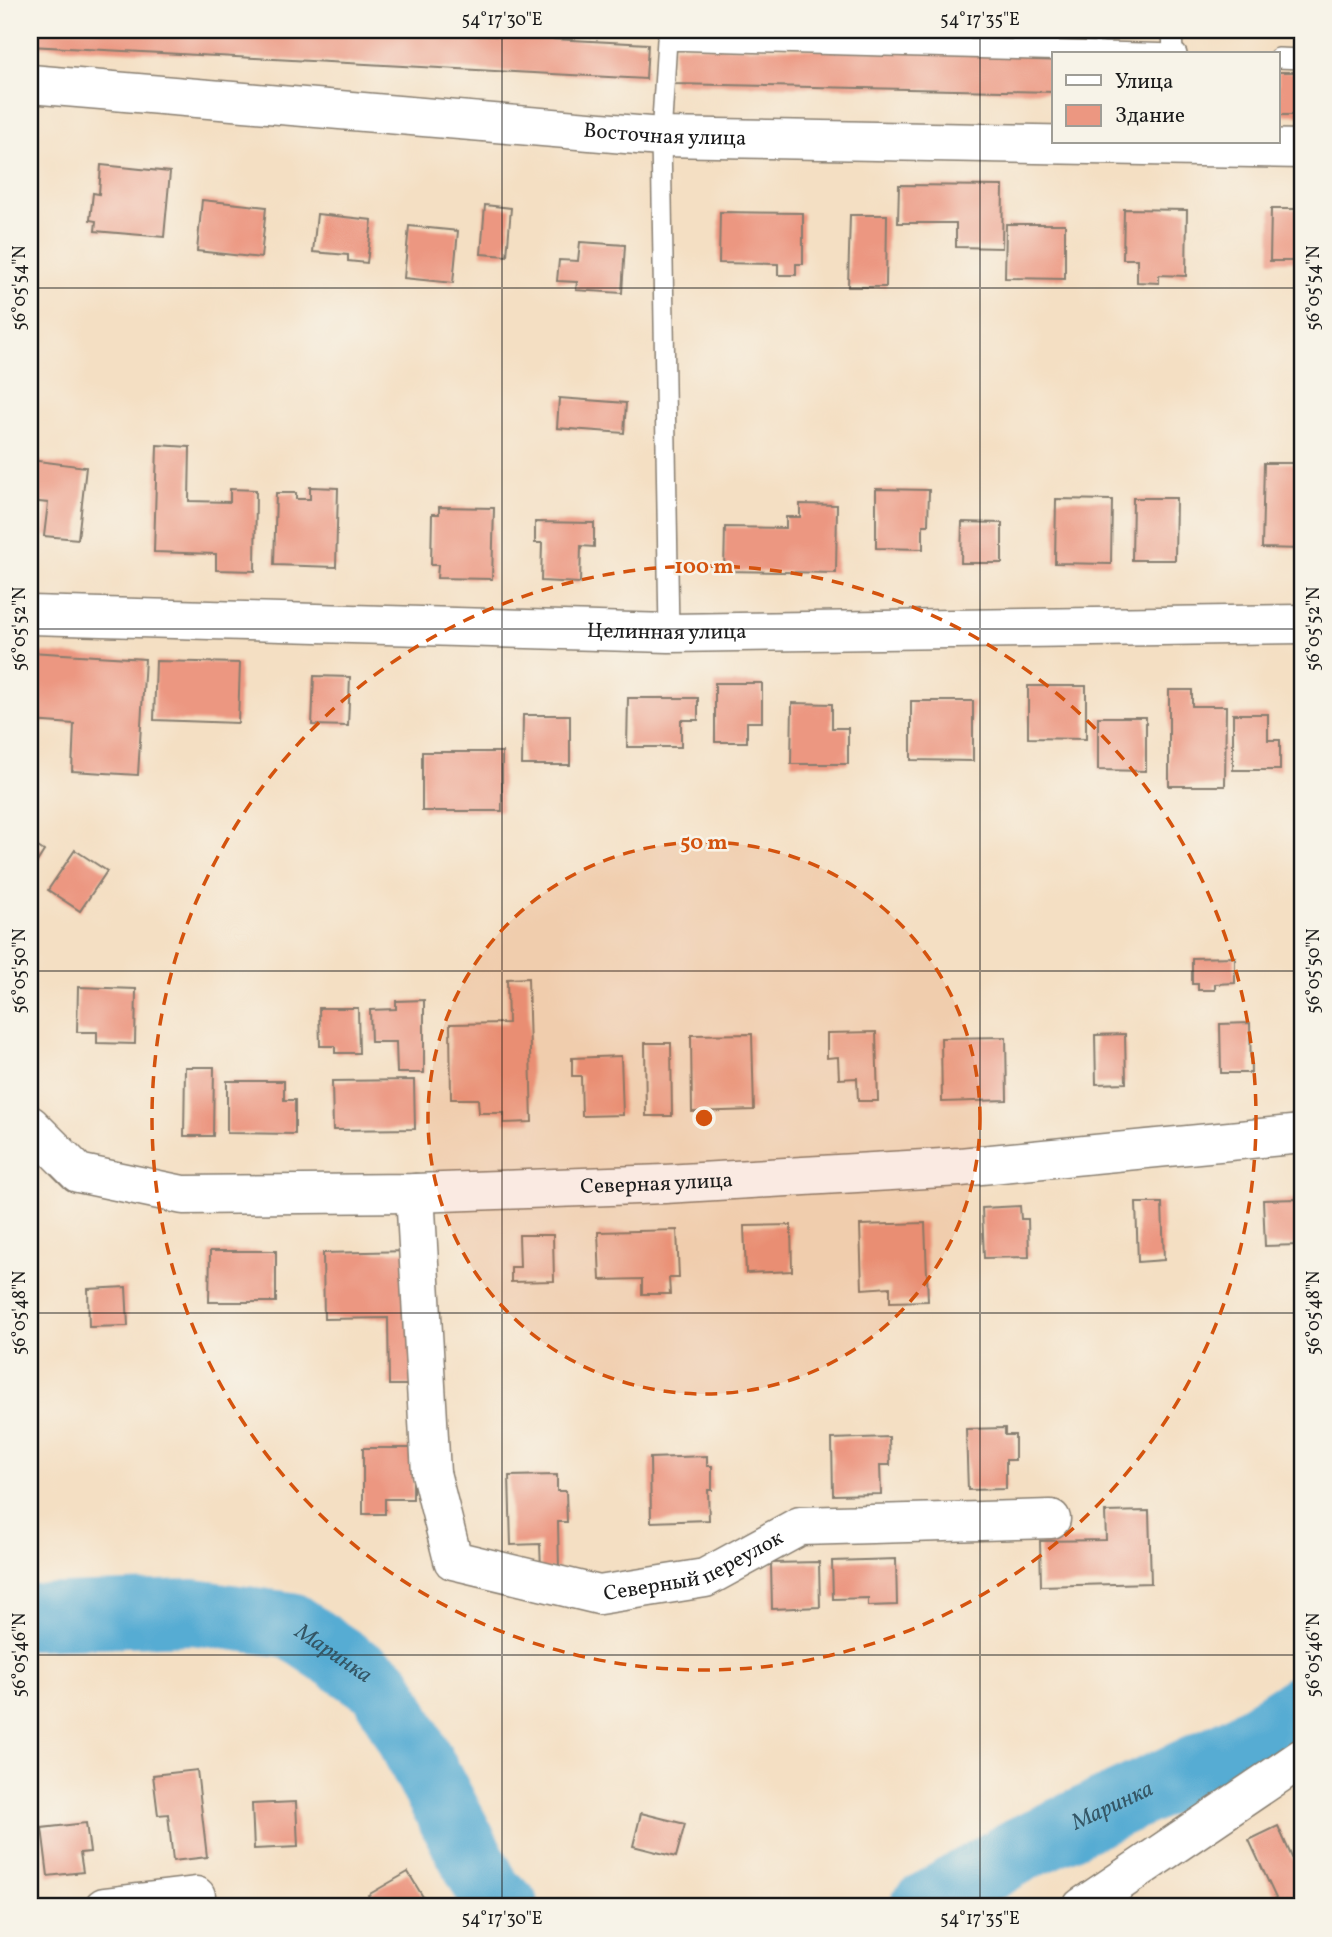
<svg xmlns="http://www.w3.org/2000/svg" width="1332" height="1937" viewBox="0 0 1332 1937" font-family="Vollkorn,serif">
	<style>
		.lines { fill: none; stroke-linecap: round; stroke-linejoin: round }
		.river { stroke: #57acd3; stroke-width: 66 }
		.building { fill: #ec9781 }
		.lane-casing { stroke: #887e70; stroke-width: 22 }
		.street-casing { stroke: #887e70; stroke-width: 41 }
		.lane { stroke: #fff; stroke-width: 19 }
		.street { stroke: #fff; stroke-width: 38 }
		.ticks { fill: none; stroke: #1c1c1c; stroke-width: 2; stroke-opacity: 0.45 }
		.ring { fill: none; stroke: #d4530e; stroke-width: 3.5; stroke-dasharray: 12 9 }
		.labels { text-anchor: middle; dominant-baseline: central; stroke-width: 5; stroke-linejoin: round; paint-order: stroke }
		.street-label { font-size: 21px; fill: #1c1c1c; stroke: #f7f3e8 }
		.water-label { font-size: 23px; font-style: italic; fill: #345665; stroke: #f7f3e8 }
		.centre { fill: #d4530e; stroke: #f7f3e8; stroke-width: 3.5 }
		.ring-label { font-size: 21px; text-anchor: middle; font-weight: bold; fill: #d4530e; stroke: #f7f3e8; stroke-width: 5; stroke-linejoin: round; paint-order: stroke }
		.neatline { fill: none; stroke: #1c1c1c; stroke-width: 2.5 }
		.ticks-label { font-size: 18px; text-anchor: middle; fill: #1c1c1c }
	</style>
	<rect width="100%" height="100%" fill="#f7f3e8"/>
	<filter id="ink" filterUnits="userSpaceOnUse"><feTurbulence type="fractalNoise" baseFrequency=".0143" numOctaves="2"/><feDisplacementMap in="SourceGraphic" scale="14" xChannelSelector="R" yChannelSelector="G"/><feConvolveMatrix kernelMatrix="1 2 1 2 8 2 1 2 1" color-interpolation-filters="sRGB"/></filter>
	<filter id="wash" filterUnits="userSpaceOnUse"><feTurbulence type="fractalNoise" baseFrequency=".00686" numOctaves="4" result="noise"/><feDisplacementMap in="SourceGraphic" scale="28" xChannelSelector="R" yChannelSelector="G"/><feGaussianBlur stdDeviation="1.57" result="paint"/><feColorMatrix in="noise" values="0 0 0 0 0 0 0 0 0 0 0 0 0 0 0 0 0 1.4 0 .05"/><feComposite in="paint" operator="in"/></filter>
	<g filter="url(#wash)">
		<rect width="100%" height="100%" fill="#f4dfc3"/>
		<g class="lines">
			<g class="river">
				<path id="s1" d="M30,1617l163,-5 97,13 92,62 108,206 16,14"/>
				<path id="s2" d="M923,1907l98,-58 217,-101 64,-41"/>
			</g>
		</g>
		<g id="blocks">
			<g class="building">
				<path d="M30,30h348l270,14 -2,35 -616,-33z"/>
				<path d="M674,46l380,8v38l-381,-8z"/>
				<rect x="1278" y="72" width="24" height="43"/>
				<path d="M101,165l69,7 -6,65 -69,-6 1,-10 -6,-1 3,-27 6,1z"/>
				<path d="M899,185l104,1 -1,62 -46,-1v-24h-58z"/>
				<path d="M202,200l64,7 -5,51 -64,-7z"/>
				<path d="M485,205l26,3 -4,48 -26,-2z"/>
				<path d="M1124,209l63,1 -1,66 -27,-1v8l-22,-1v-23h-14z"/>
				<path d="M1271,209h31v52h-32z"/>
				<path d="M720,212l83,1v51h-7v11h-18v-11l-59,-1z"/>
				<path d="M317,214l55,6 -5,43 -19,-2v-6l-35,-3z"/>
				<path d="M850,215h37l-1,72h-38z"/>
				<path d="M1006,224h59v55l-60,-1z"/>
				<path d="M409,226l49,5 -5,52 -49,-5z"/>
				<path d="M580,242l45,3 -3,48 -46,-3 1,-8 -20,-1 2,-21 19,1z"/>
				<path d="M559,398l67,5 -2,30 -67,-5z"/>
				<path d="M157,445l33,2 -1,54 41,1v-13l26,1 -1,81 -39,-1v-16l-62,-2z"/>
				<path d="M30,460l56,7 -8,72 -34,-3 4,-33 -18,-2z"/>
				<path d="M1264,463h38v86l-40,-1z"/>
				<path d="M310,487l28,1 -2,79 -62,-2 2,-72h20v6h14z"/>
				<path d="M876,489l53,1 -1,35h-5v24l-47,-1z"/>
				<path d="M1133,498h43l-1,62h-43z"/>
				<path d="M1056,499l56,1 -1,64 -56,-1z"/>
				<path d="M800,504l37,1 -1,68 -112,-2 1,-44 61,1v-11h14z"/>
				<path d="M439,507l55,1 -2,71 -55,-1 1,-13h-7l1,-51h7z"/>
				<path d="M535,522l59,1v24l-13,-1 -1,37 -39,-2 1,-38h-7z"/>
				<path d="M962,522l40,1v40h-41z"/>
				<path d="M30,652l115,7 -7,116 -66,-4 2,-47 -44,-3z"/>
				<path d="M156,661l84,2 -2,60 -84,-3z"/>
				<path d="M314,676l36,1 -2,49 -36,-1z"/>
				<path d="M715,683h47v39h-15v20h-32z"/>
				<path d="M1028,686h58v53l-58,-1z"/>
				<path d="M1169,690h23v16h34l-1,80h-56z"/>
				<path d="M628,698h70v22h-17v27h-54z"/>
				<path d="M911,701h62v60l-62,-1z"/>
				<path d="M792,703l40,1v24h16v36h-57z"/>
				<path d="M1233,714h35v26h12v30h-47z"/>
				<path d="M523,715h47v50h-48z"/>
				<path d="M1098,717h48v54l-48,-1z"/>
				<rect x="422" y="752" width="80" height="59"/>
				<path d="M30,842l14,9 -14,22z"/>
				<path d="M75,850l32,21 -27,40 -32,-21z"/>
				<path d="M1235,957v26l-20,1v6h-17v-6h-6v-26z"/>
				<path d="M528,978l4,144 -28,1v-10h-25l-1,-14h-27l-1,-75 58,-1 -1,-44z"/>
				<path d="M78,987l58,2 -1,55 -38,-1v-11h-20z"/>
				<path d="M424,1000v73h-27l-1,-31h-25l-1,-32 26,-1v-8z"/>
				<path d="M319,1008h39l1,45h-24v-7h-15z"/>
				<path d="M1250,1023l1,50h-30l-1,-49z"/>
				<path d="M876,1032l2,69h-20l-1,-23 -18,1 -1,-22 -11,1v-25z"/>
				<path d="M752,1034l2,76 -62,2 -1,-77z"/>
				<path d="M1125,1034l1,49 -30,1 -1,-49z"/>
				<path d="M1006,1037l1,63 -65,2 -1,-64z"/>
				<path d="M645,1043h26l1,73h-26z"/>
				<path d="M621,1056l2,59 -41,1 -1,-40h-9v-18z"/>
				<path d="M185,1067h29l-1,69h-29z"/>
				<path d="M414,1080l1,49 -82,1 -1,-49z"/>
				<path d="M227,1081h57v19h11v34l-68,-1z"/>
				<path d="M1297,1199l1,46 -33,1 -2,-46z"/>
				<path d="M1136,1203h26l2,57 -26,2z"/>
				<path d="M1020,1206l1,13h7l1,38 -45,1 -2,-50z"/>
				<path d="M925,1223l3,78 -38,1v-15l-28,2 -2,-64z"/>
				<path d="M791,1225l1,46 -46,2 -2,-47z"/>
				<path d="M677,1230l2,48h-10l1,16h-28v-15l-42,1 -2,-48z"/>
				<path d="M519,1235h34l1,46 -43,1v-15h9z"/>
				<path d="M210,1251h66v51h-67z"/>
				<path d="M409,1251l3,134h-23l-1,-67 -64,1 -1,-66z"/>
				<path d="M126,1287l2,39 -39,1 -1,-38z"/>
				<path d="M1005,1428v7h10v25h-9v29l-38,1 -2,-61z"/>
				<path d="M889,1437l1,28h-10l1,29 -48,1 -1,-56z"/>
				<path d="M363,1448h50v51h-28v15h-22z"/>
				<path d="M707,1456v10h5v24h-4l1,30 -58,2 -1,-64z"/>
				<path d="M557,1475v16h9l1,31h-9l1,47h-18l-1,-25 -29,1 -2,-69z"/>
				<path d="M1149,1511l2,72 -110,3 -1,-45 66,-1 -1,-28z"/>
				<path d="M896,1559l1,46 -29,1v-8l-35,1 -1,-38z"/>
				<path d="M819,1562l1,45 -48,2 -1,-46z"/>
				<path d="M197,1770l10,87 -34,4 -5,-47 -10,1 -5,-40z"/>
				<path d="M296,1802l2,45 -44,2 -2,-45z"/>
				<path d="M641,1813l44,11 -9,33 -43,-11z"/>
				<path d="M86,1823l4,29 -10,1 3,19 -35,4 -6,-48z"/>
				<path d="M1278,1826l24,54v17l-22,10 -31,-67z"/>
				<path d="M408,1872l21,35h-54l-7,-12z"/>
			</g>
		</g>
	</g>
	<g filter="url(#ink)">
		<use href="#blocks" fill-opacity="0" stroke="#887e70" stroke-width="2"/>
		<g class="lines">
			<g class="lane-casing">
				<g id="lane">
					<path d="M1172,30l1,24"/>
					<path d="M1278,58l24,1"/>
					<path d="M669,633l-8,-496 6,-97 510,14"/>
				</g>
			</g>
			<g class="street-casing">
				<g id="street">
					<path id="s3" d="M30,84l631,53 641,12"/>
					<path id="s4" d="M30,615l639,18 633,-9"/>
					<path id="s5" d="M30,1125l48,48 105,22 232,-2 250,-9 295,-17 342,-33"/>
					<path id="s6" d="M415,1193l16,280 22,87 146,35 106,-17 95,-52 251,-7"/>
					<path d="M104,1907l92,-11"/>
					<path d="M1082,1907l220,-149"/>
				</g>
			</g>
			<use href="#lane" class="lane"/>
			<use href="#street" class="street"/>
		</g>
	</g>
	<path class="ticks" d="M502,30v1877M980,30v1877M30,288h1272M30,629h1272M30,971h1272M30,1313h1272M30,1655h1272"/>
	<circle cx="704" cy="1118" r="276" fill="#d4530e" fill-opacity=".12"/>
	<g class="ring">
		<circle cx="704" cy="1118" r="276"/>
		<circle cx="704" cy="1118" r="552"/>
	</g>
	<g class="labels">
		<g class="street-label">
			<text stroke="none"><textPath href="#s3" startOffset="637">Восточная улица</textPath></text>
			<text stroke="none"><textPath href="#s4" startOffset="637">Целинная улица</textPath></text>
			<text stroke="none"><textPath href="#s5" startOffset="649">Северная улица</textPath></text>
			<text stroke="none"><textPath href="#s6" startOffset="620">Северный переулок</textPath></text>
		</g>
		<g class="water-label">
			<text stroke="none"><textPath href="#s1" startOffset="313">Маринка</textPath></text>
			<text stroke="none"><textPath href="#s2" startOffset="215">Маринка</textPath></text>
		</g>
	</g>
	<circle cx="704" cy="1118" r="10" class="centre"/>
	<g class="ring-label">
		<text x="704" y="573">100 m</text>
		<text x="704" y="849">50 m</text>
	</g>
	<rect width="1332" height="1937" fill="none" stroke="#f7f3e8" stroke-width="77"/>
	<rect x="1052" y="52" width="228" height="91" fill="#f7f3e8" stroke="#9f9d96" stroke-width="2"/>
	<rect x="1066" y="75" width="35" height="10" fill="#ffffff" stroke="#9f9d96" stroke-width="2"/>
	<text x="1115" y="88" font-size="21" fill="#1c1c1c">Улица</text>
	<rect x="1066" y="105" width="35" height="21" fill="#ec9781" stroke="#9f9d96" stroke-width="2"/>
	<text x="1115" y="122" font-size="21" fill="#1c1c1c">Здание</text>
	<rect x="38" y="38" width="1256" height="1860" class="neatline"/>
	<g class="ticks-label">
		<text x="502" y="25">54°17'30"E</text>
		<text x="980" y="25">54°17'35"E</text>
		<text transform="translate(19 288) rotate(-90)" y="6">56°05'54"N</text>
		<text transform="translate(1313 288) rotate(-90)" y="6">56°05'54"N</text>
		<text transform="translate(19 629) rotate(-90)" y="6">56°05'52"N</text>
		<text transform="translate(1313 629) rotate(-90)" y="6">56°05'52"N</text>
		<text transform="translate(19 971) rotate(-90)" y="6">56°05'50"N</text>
		<text transform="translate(1313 971) rotate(-90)" y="6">56°05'50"N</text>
		<text transform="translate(19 1313) rotate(-90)" y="6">56°05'48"N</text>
		<text transform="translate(1313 1313) rotate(-90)" y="6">56°05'48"N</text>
		<text transform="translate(19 1655) rotate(-90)" y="6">56°05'46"N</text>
		<text transform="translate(1313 1655) rotate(-90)" y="6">56°05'46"N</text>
		<text x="502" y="1924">54°17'30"E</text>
		<text x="980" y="1924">54°17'35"E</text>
	</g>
</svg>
